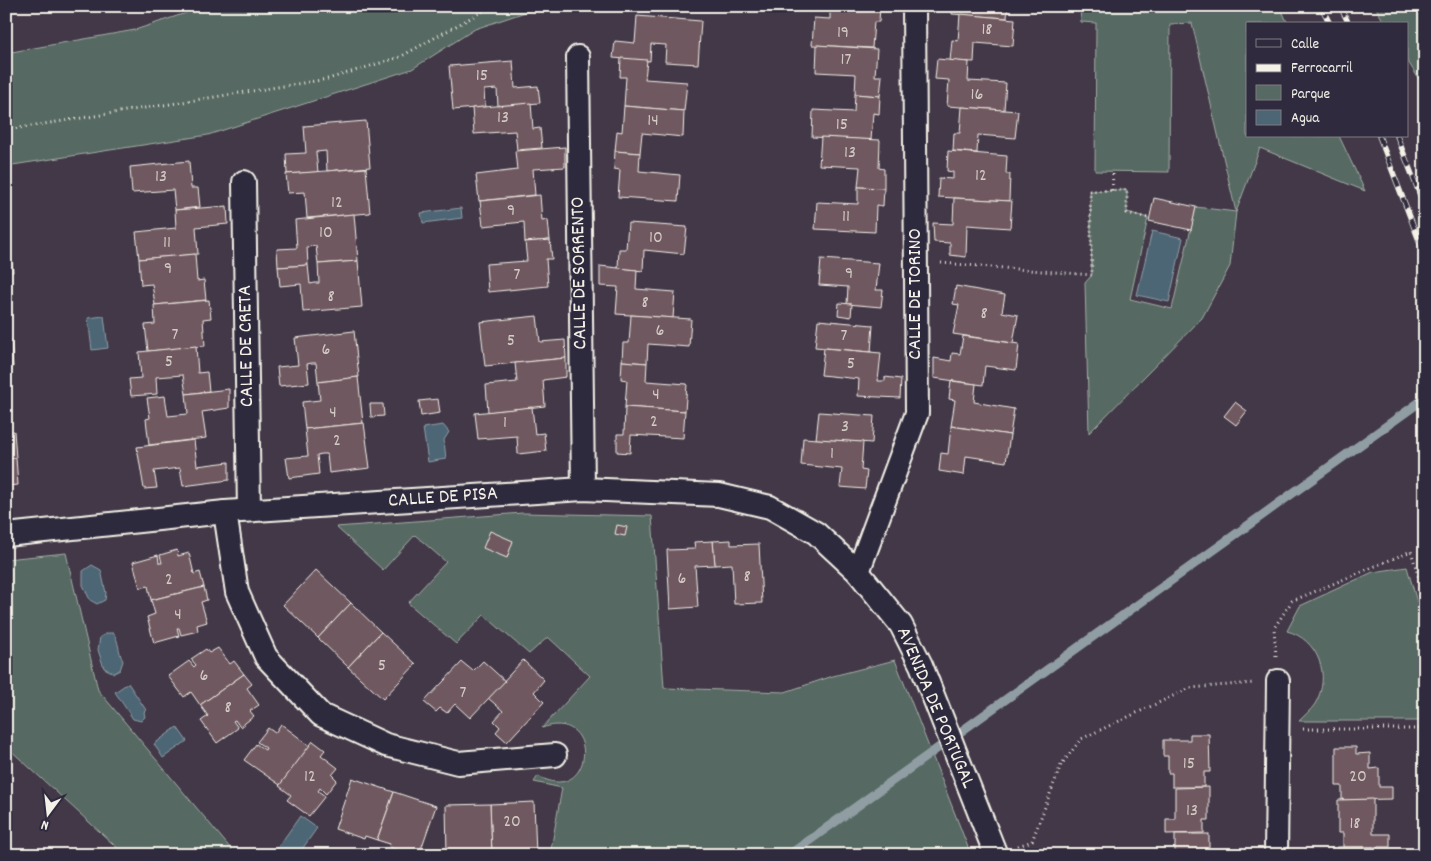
<svg xmlns="http://www.w3.org/2000/svg" width="1431" height="861" viewBox="0 0 1431 861" font-family="Dekko,sans-serif">
	<style>
		.green { fill: #566962; stroke: #a5ada5 }
		.water { fill: #4d6676; stroke: #909ea4 }
		.lines { fill: none; stroke-linecap: round; stroke-linejoin: round }
		.stream { stroke: #909ea4; stroke-width: 9 }
		.building { fill: #705960; stroke: #f4f1e8 }
		.street-casing { stroke: #f4f1e8; stroke-width: 26 }
		.path { stroke: #f4f1e8; stroke-width: 3; stroke-dasharray: 1 4; stroke-linecap: butt }
		.street { stroke: #2f2a3d; stroke-width: 22 }
		.rail-casing { stroke: #f4f1e8; stroke-width: 5.5 }
		.rail { stroke: #2f2a3d; stroke-width: 4; stroke-dasharray: 11; stroke-linecap: butt }
		.labels { text-anchor: middle; dominant-baseline: central; stroke-width: 4; stroke-linejoin: round; paint-order: stroke }
		.number-label { font-size: 18px; fill: #d3cbc6 }
		.street-label { font-size: 20px; fill: #f4f1e8; stroke: #2f2a3d }
	</style>
	<rect width="100%" height="100%" fill="#423848"/>
	<filter id="ink" filterUnits="userSpaceOnUse"><feTurbulence type="fractalNoise" baseFrequency=".02" numOctaves="2"/><feDisplacementMap in="SourceGraphic" scale="10" xChannelSelector="R" yChannelSelector="G"/><feConvolveMatrix kernelMatrix="1 2 1 2 8 2 1 2 1" color-interpolation-filters="sRGB"/></filter>
	<g filter="url(#ink)">
		<g class="green">
			<path d="M207,6h336l-68,23 -63,40 -204,66 -202,31v-113l129,-23z"/>
			<path d="M1080,6h200l8,18h-41v112h92l26,55 -105,-43 -24,64 -6,54 -28,52 -113,115 -4,-150 7,-8 -2,-84 37,-1v22l21,6 -18,81 42,10 24,-102 40,5 -44,-189 -22,1 -1,148 -74,-1 1,-148 -15,-1z"/>
			<path d="M1375,6h50v83l-18,-29v-36h-22z"/>
			<path d="M523,513l129,3 12,172 121,4 48,-16 62,-16 76,195h-421l12,-67 -28,-6 4,-6c56,31 64,-69 4,-48l48,-52 -42,-39 -19,17 -45,-39 -28,29 -48,-41 38,-41 -31,-27 -32,35 -47,-43z"/>
			<path d="M66,553l32,137 138,165h-111l-119,-109v-187z"/>
			<path d="M1407,567l18,63v91h-126c5,-5 12,-11 16,-17 17,-28 3,-65 -28,-73l13,-25 73,-34z"/>
		</g>
		<g class="water">
			<path d="M461,208l1,10 -39,5 -2,-10z"/>
			<path d="M1152,231l31,7 -14,64 -32,-7z"/>
			<path d="M104,316l4,32 -16,2 -4,-32z"/>
			<path d="M443,425l6,7 -5,8 2,19 -18,3 -5,-34z"/>
			<path d="M92,565l9,5 5,23 -1,7 -8,4 -7,-4 -7,-15v-14z"/>
			<path d="M108,633h5c6,6 5,19 10,28l-3,9 -6,3 -10,-5 -6,-18 2,-13z"/>
			<path d="M128,683l18,27 -2,2 1,5 -4,4 -8,-2 -18,-27z"/>
			<path d="M177,727l10,14 -24,17 -9,-14z"/>
			<path d="M300,816l17,12 -19,27h-15l-7,-5z"/>
		</g>
		<g class="lines">
			<path class="stream" d="M789,855l635,-456"/>
		</g>
		<g class="building">
			<path d="M830,6h50l-1,16h-5l-2,26 -60,-3 2,-27 16,1z"/>
			<path d="M952,6h56l-1,12 -55,-4z"/>
			<path d="M960,14l55,5 -2,27 -38,-3 -1,19 -24,-1 2,-21 6,1z"/>
			<path d="M637,16l64,5 -3,43 -33,-2 1,-17 -15,-1 -1,17 -37,-3 2,-17 20,2z"/>
			<path d="M817,45l60,4 -2,27h7l-2,20 -25,-2 1,-20 -40,-2z"/>
			<path d="M621,58l26,2 -2,19 42,3 -3,29 -60,-5 2,-29h-6z"/>
			<path d="M937,59l32,3 -1,19 38,2 -2,27 -57,-4 2,-26 -14,-1z"/>
			<path d="M513,61l2,27 23,-2 2,17 -42,3 -1,-17 -13,1 1,17 -32,3 -4,-44z"/>
			<path d="M855,94l25,2 -1,18 -6,-1 -2,27 -59,-3 1,-27 41,2z"/>
			<path d="M531,103l2,26 7,-1 2,20 -25,2 -2,-19 -41,3 -2,-26z"/>
			<path d="M624,106l60,5 -1,26 -41,-4 -2,20 -25,-2 2,-20 5,1z"/>
			<path d="M962,107l56,4 -3,27 -37,-3 -1,18 -24,-2 1,-18h6z"/>
			<path d="M366,121l4,46 -43,4 -1,-20 -10,1 2,20 -31,2 -1,-20 20,-1 -2,-27z"/>
			<path d="M821,137l59,3 -1,28 5,1v19l-26,-1 2,-20 -41,-2z"/>
			<path d="M565,147v20l-32,2 2,26 -56,6 -3,-26 41,-5 -2,-19z"/>
			<path d="M615,151l25,2 -1,18 41,4 -2,26 -60,-4 2,-27 -6,-1z"/>
			<path d="M948,151l59,5 -1,18h4l-1,27 -71,-4 1,-19 14,1v-7l-6,-1z"/>
			<path d="M189,161l2,27h7l2,19 -25,3 -2,-20 -41,3 -2,-26z"/>
			<path d="M366,168l4,45 -63,5 -2,-26 -17,1 -2,-19z"/>
			<path d="M858,187l26,1 -1,18 -7,-1 -1,27 -60,-3 2,-27 41,2z"/>
			<path d="M540,195l2,26 6,-1 2,20 -25,2 -1,-20 -41,4 -3,-25z"/>
			<path d="M954,198l58,3 -2,27 -43,-3 -1,32 -16,-2v-12l-16,-1 -1,-19 20,1z"/>
			<path d="M1154,198l42,9 -5,23 -42,-9z"/>
			<path d="M227,206l1,18 -32,3 2,27 -59,5 -3,-27 40,-4 -1,-18z"/>
			<path d="M354,214l4,47 -40,3 -2,-18 -9,1 1,18 -30,2 -1,-18 20,-1 -2,-28z"/>
			<path d="M628,223l59,4 -3,27 -40,-4 -1,21 -25,-3 1,-19h7z"/>
			<path d="M550,240l2,19h-6l2,27 -60,6 -2,-28 41,-3 -2,-19z"/>
			<path d="M6,245h4l3,27 -7,1z"/>
			<path d="M195,254l2,27 7,-1 2,20 -51,5 -3,-21 -11,1 -2,-26z"/>
			<path d="M821,259l58,4 -3,27h7l-2,17 -34,-3 1,-17 -29,-2z"/>
			<path d="M358,261l4,46 -59,5 -2,-28 -21,2 -2,-19 30,-2 2,19 5,-1h4l-1,-19z"/>
			<path d="M600,266l37,4 -1,19 39,3 -2,26 -57,-4 2,-27 -18,-1z"/>
			<path d="M956,286l49,9 -3,17 16,3 -5,28 -60,-9 6,-29 -6,-1z"/>
			<path d="M209,300l2,18 -8,1 2,27 -57,5 -3,-26 10,-1 -1,-19z"/>
			<path d="M839,303l13,1 -1,13 -13,-2z"/>
			<path d="M631,315l60,4 -2,28 -41,-3 -1,19 -25,-2 1,-18h6z"/>
			<path d="M537,316l3,26 25,-2 1,18 -81,8 -5,-44z"/>
			<path d="M818,320l55,5 -2,27 -56,-5z"/>
			<path d="M354,331l5,46 -41,5 -2,-19h-4l-5,1 2,19 -30,3 -2,-19 21,-2 -3,-27z"/>
			<path d="M963,336l56,8 -3,26 -31,-4 -2,19 -49,-7v-20l17,3 1,-8 8,1z"/>
			<path d="M11,339l2,28h-7v-27z"/>
			<path d="M196,346l2,27 9,-1 2,19 -23,3 -3,-19 -27,2 1,17 -26,2 -2,-17 12,-1 -2,-26z"/>
			<path d="M824,348l57,5 -3,28h7v-4l16,2 -1,19 -42,-2 1,-17 -38,-4z"/>
			<path d="M566,358v19l-23,3 2,26 -57,6 -2,-27 31,-3 -2,-19z"/>
			<path d="M622,361l25,2 -1,18 41,3 -2,27 -60,-4 2,-27 -6,-1z"/>
			<path d="M6,367h2l3,28h-5z"/>
			<path d="M358,377l5,46 -58,6 -3,-27 18,-2 -2,-18z"/>
			<path d="M951,381l25,3 -2,18 40,7 -4,26 -59,-9 4,-26 -6,-1z"/>
			<path d="M229,389v19l-27,4 4,26 -57,7 -3,-26 4,-1 -3,-20 18,-2 3,20 20,-2 -2,-20z"/>
			<path d="M438,399l2,14 -19,3 -2,-15z"/>
			<path d="M1235,402l12,9 -11,14 -12,-9z"/>
			<path d="M370,404h13l1,12 -13,1z"/>
			<path d="M532,407l3,27 9,-1 2,18 -28,3 -1,-18 -39,3 -3,-26z"/>
			<path d="M625,407l60,4 -2,27 -52,-3 -1,18 -13,-1v-18h7z"/>
			<path d="M819,412l55,4 -2,27 -56,-4z"/>
			<path d="M364,423l6,45 -41,5 -2,-19h-5l-5,1 2,19 -30,4 -3,-20 22,-2 -3,-27z"/>
			<path d="M951,426l59,9 -4,27 -40,-6 -2,19 -25,-4 2,-18 7,1z"/>
			<path d="M14,431l2,27 -10,1v-27z"/>
			<path d="M803,438l60,4 -2,28 6,1 -2,18 -25,-2 2,-18 -41,-4z"/>
			<path d="M194,440l3,26 32,-4v18l-46,6 -3,-18 -26,3 3,17 -13,1 -7,-42z"/>
			<path d="M16,458l2,27 -12,1v-27z"/>
			<path d="M617,525l10,2 -2,9 -10,-2z"/>
			<path d="M490,531l23,10 -6,17 -24,-10z"/>
			<path d="M731,540v5l28,-1 3,59 -28,1 -2,-40 -17,1 -2,-24z"/>
			<path d="M713,541l2,24 -20,1 3,41 -28,2 -3,-59 28,-1 -1,-7z"/>
			<path d="M177,550l1,6 11,-3 5,21 6,-2 4,15 -53,13 -3,-14 -8,2 -7,-26 25,-7 1,8h3l-2,-8z"/>
			<path d="M316,570l35,33 -33,35 -35,-33z"/>
			<path d="M204,587l3,13 -6,2 6,20 -10,3 1,6 -17,4 -2,-7h-2l2,8 -25,7 -7,-26 8,-3 -4,-14z"/>
			<path d="M351,603l30,29 -33,35 -30,-29z"/>
			<path d="M381,632l35,32 -33,35 -35,-32z"/>
			<path d="M218,648l12,16 4,-3 10,13 -44,31 -9,-13 -7,5 -16,-21 21,-15 5,6 2,-2 -5,-6 15,-10 3,4z"/>
			<path d="M523,660l21,20 -10,12 10,10 -37,40 -11,-10 4,-5 -6,-6 9,-10 -15,-13z"/>
			<path d="M483,661l22,20 -35,37 -15,-14 -8,9 -7,-5 -4,4 -12,-10 38,-40 11,9z"/>
			<path d="M244,674l8,10 -5,4 12,17 -9,6 4,5 -14,11 -5,-7 -2,1 5,7 -21,15 -16,-22 7,-5 -8,-11z"/>
			<path d="M281,724l29,22 -30,39 -36,-25 12,-16 9,6 1,-2 -9,-6 11,-14 7,5z"/>
			<path d="M1190,734h19l1,38h-6v15h-32v-14h-4v-17h-5v-16h27z"/>
			<path d="M313,741l12,9 -4,5 17,13 -6,7 5,5 -11,14 -6,-6 -2,3 7,5 -16,20 -22,-16 4,-5 -12,-9z"/>
			<path d="M1336,747h20v7l14,-1v16l9,-1v19h13v12l-50,1v-14h-6z"/>
			<path d="M352,778l42,14 -17,48 -12,-4 -1,3 -29,-10z"/>
			<path d="M1209,787v33h-5v13l-38,1v-15h9v-31z"/>
			<path d="M394,792l42,14 -17,49h-8l-22,-8 1,-3 -13,-4z"/>
			<path d="M1373,799v35h17v13h-47v-14h-5v-33z"/>
			<path d="M534,802l2,53h-44l-2,-51z"/>
			<path d="M490,804l2,51h-45l-1,-50z"/>
			<rect x="1175" y="834" width="34" height="21"/>
			<rect x="1337" y="847" width="36" height="8"/>
		</g>
		<g class="lines">
			<g class="street-casing">
				<g id="street">
					<path d="M578,57l5,432"/>
					<path d="M244,182l5,328"/>
					<path d="M225,512l12,80 29,65 55,58 65,30 72,18 97,-8"/>
					<path d="M6,535l219,-23 358,-23 136,6 51,12 46,26 42,39 43,53 20,40 75,190"/>
					<path d="M858,572l59,-159 -3,-407"/>
					<path d="M1276,855l2,-174"/>
				</g>
			</g>
			<g class="path">
				<path d="M6,130l322,-51 72,-22 92,-51"/>
				<path d="M1112,190l1,-16"/>
				<path d="M941,263l151,12 -2,-84 37,-1v23l21,5"/>
				<path d="M1276,656l-2,-28 18,-27 119,-50 14,48"/>
				<path d="M1303,729h122"/>
				<path d="M1018,846l14,-5 29,-76 20,-26 109,-51 64,-5"/>
			</g>
			<use href="#street" class="street"/>
			<g class="rail-casing">
				<g id="rail">
					<path d="M1321,6l9,18"/>
					<path d="M1340,6l9,18"/>
					<path d="M1379,136l46,120"/>
					<path d="M1397,136l28,72"/>
				</g>
			</g>
			<use href="#rail" class="rail"/>
		</g>
	</g>
	<g class="labels">
		<g class="number-label">
			<text x="987" y="30">18</text>
			<text x="843" y="33">19</text>
			<text x="846" y="60">17</text>
			<text x="482" y="76">15</text>
			<text x="977" y="95">16</text>
			<text x="503" y="118">13</text>
			<text x="653" y="121">14</text>
			<text x="842" y="125">15</text>
			<text x="850" y="153">13</text>
			<text x="981" y="176">12</text>
			<text x="161" y="177">13</text>
			<text x="337" y="203">12</text>
			<text x="511" y="211">9</text>
			<text x="846" y="217">11</text>
			<text x="326" y="233">10</text>
			<text x="656" y="238">10</text>
			<text x="167" y="243">11</text>
			<text x="168" y="269">9</text>
			<text x="849" y="274">9</text>
			<text x="517" y="275">7</text>
			<text x="331" y="297">8</text>
			<text x="645" y="303">8</text>
			<text x="984" y="314">8</text>
			<text x="660" y="331">6</text>
			<text x="175" y="335">7</text>
			<text x="844" y="336">7</text>
			<text x="511" y="341">5</text>
			<text x="326" y="350">6</text>
			<text x="169" y="362">5</text>
			<text x="851" y="364">5</text>
			<text x="656" y="395">4</text>
			<text x="333" y="413">4</text>
			<text x="654" y="422">2</text>
			<text x="505" y="423">1</text>
			<text x="845" y="427">3</text>
			<text x="337" y="441">2</text>
			<text x="832" y="454">1</text>
			<text x="747" y="577">8</text>
			<text x="682" y="579">6</text>
			<text x="169" y="580">2</text>
			<text x="178" y="615">4</text>
			<text x="382" y="666">5</text>
			<text x="204" y="676">6</text>
			<text x="463" y="693">7</text>
			<text x="228" y="708">8</text>
			<text x="1189" y="764">15</text>
			<text x="310" y="777">12</text>
			<text x="1358" y="777">20</text>
			<text x="1192" y="811">13</text>
			<text x="512" y="822">20</text>
			<text x="1355" y="824">18</text>
		</g>
		<g class="street-label">
			<text transform="translate(580 273) rotate(-91)">CALLE DE SORRENTO</text>
			<text transform="translate(916 294) rotate(-90)">CALLE DE TORINO</text>
			<text transform="translate(247 346) rotate(-91)">CALLE DE CRETA</text>
			<text transform="translate(443 498) rotate(-4)">CALLE DE PISA</text>
			<text transform="translate(935 708) rotate(67)">AVENIDA DE PORTUGAL</text>
		</g>
	</g>
	<rect width="1431" height="861" fill="none" stroke="#2f2a3d" stroke-width="25"/>
	<rect x="12" y="12" width="1406" height="836" fill="none" stroke="#f4f1e8" stroke-width="2" filter="url(#ink)"/>
	<rect x="1246" y="22" width="162" height="115" fill="#2f2a3d" stroke="#7e7a81"/>
	<rect x="1256" y="39" width="25" height="8" fill="#2f2a3d" stroke="#7e7a81"/>
	<text x="1291" y="48" font-size="15" fill="#f4f1e8">Calle</text>
	<rect x="1256" y="64" width="25" height="8" fill="#f4f1e8" stroke="#7e7a81"/>
	<text x="1291" y="72" font-size="15" fill="#f4f1e8">Ferrocarril</text>
	<rect x="1256" y="85" width="25" height="15" fill="#566962" stroke="#7e7a81"/>
	<text x="1291" y="98" font-size="15" fill="#f4f1e8">Parque</text>
	<rect x="1256" y="110" width="25" height="15" fill="#4d6676" stroke="#7e7a81"/>
	<text x="1291" y="122" font-size="15" fill="#f4f1e8">Agua</text>
	<g transform="translate(48 814) rotate(195)" stroke="#2f2a3d" stroke-width="4" paint-order="stroke">
	<path d="M0-4L9 19L0 12L-9 19Z" fill="#f4f1e8"/>
	<text y="-8" font-size="14" font-weight="bold" text-anchor="middle" fill="#f4f1e8">N</text>
	</g>
</svg>
